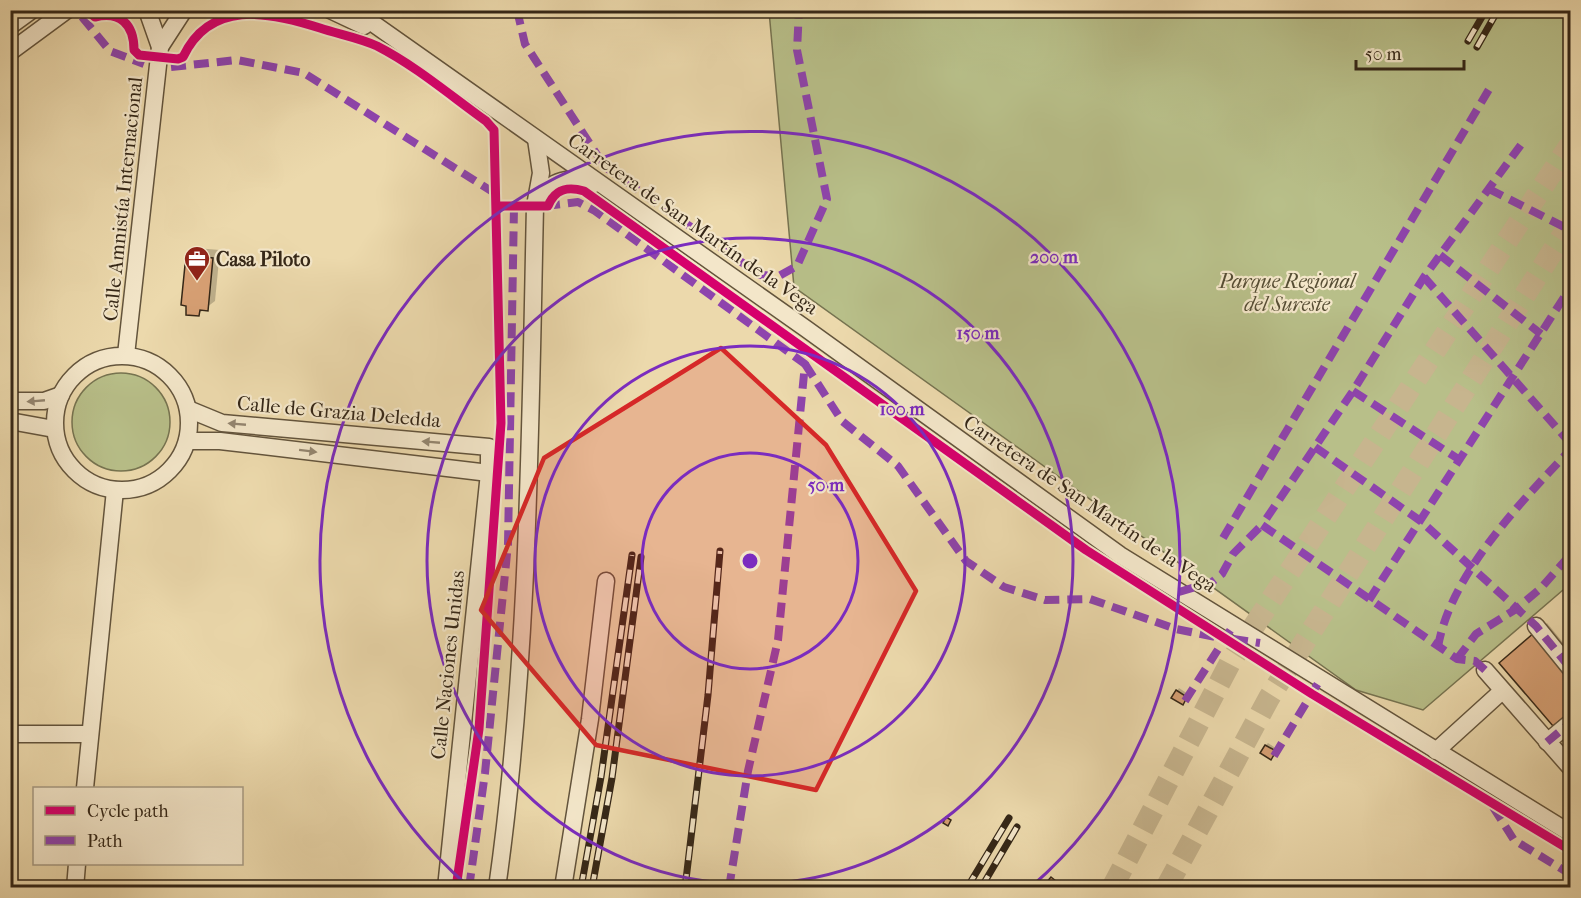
<svg xmlns="http://www.w3.org/2000/svg" width="1581" height="898" viewBox="0 0 1581 898" font-family="'IM FELL French Canon',serif">
	<style>
		.green { fill: #b8bf89; stroke: #767350; stroke-width: 1.5 }
		.shadow { fill: #0003 }
		.building { fill: #d69f73; stroke: #352717; stroke-width: 1.5 }
		.lines { fill: none; stroke-linecap: round; stroke-linejoin: round }
		.highway-tunnel { stroke: #c7b58e; stroke-width: 22; stroke-dasharray: 22 11; stroke-linecap: butt }
		.minor-casing { stroke: #63543c; stroke-width: 19 }
		.minor { stroke: #f3e6c9; stroke-width: 16 }
		.rail-casing { stroke: #352717; stroke-width: 7 }
		.rail { stroke: #f3e6c9; stroke-width: 4.5; stroke-dasharray: 14; stroke-linecap: butt }
		.quiet { stroke: #8e44ad; stroke-width: 8; stroke-dasharray: 15 8; stroke-linecap: butt }
		.cycleway-casing { stroke: #f3e6c9; stroke-width: 13 }
		.cycleway { stroke: #d6006c; stroke-width: 9 }
		.oneway { fill: #948670 }
		.marked { fill: #d62828; fill-opacity: 0.2; stroke: #d62828; stroke-width: 4.5; stroke-linejoin: round }
		.ring { fill: none; stroke: #7b2cbf; stroke-width: 3 }
		.labels { text-anchor: middle; dominant-baseline: central; stroke-width: 4.5; stroke-linejoin: round; paint-order: stroke }
		.street-label { font-size: 20px; fill: #352717; stroke: #f3e6c9 }
		.poi-label { font-size: 20px; font-weight: bold; fill: #352717; stroke: #f3e6c9; text-anchor: start }
		.park-label { font-size: 20px; font-style: italic; fill: #564d34; stroke: #f3e6c9 }
		.centre { fill: #7b2cbf; stroke: #f3e6c9; stroke-width: 3 }
		.ring-label { font-size: 18px; text-anchor: middle; font-weight: bold; fill: #7b2cbf; stroke: #f3e6c9; stroke-width: 4.5; stroke-linejoin: round; paint-order: stroke }
	</style>
	<rect width="100%" height="100%" fill="#ecd9ac"/>
	<filter id="stains"><feTurbulence type="fractalNoise" baseFrequency=".00333" numOctaves="4"/><feColorMatrix values="0 0 0 0 .2 0 0 0 0 .09 0 0 0 0 .02 0 0 0 .5 -.17"/></filter>
	<radialGradient id="worn" r=".72"><stop offset=".6" stop-color="#630" stop-opacity="0"/><stop offset="1" stop-color="#630" stop-opacity=".3"/></radialGradient>
	<g class="green">
		<path d="M769,11h801v573l-147,126 -67,-20 -562,-403z"/>
		<circle cx="121" cy="422" r="49"/>
	</g>
	<g class="shadow">
		<path d="M196,248l24,2 -5,51 -17,13 -11,-58z"/>
		<path d="M1547,623l23,28v59l-17,14 -41,-72z"/>
		<path d="M1179,688l9,6 -4,7 -7,-10z"/>
		<path d="M1268,743l9,6 -4,7 -7,-11z"/>
	</g>
	<g class="building">
		<path d="M186,255l27,3 -5,53 -8,-1 -1,6 -13,-1v-9l-5,-1z"/>
		<path d="M1535,632l35,42v38l-17,14 -54,-63z"/>
		<path d="M1176,690l11,7 -4,8 -12,-7z"/>
		<path d="M1265,745l11,6 -5,9 -11,-7z"/>
		<path d="M946,817l5,3 -3,6 -5,-3z"/>
		<path d="M1051,877l5,4 -5,6 -5,-4z"/>
	</g>
	<g class="lines">
		<g class="highway-tunnel">
			<path d="M1112,888l119,-227 339,-516"/>
			<path d="M1166,888l103,-190 301,-474"/>
		</g>
		<g class="minor-casing">
			<g id="minor">
				<path d="M330,10l34,16"/>
				<path d="M354,10l451,318 315,227 450,278"/>
				<path d="M10,26l22,-16"/>
				<path d="M160,47l24,-37"/>
				<path d="M10,52l57,-42"/>
				<path d="M537,202c14,-24 33,-26 57,-18"/>
				<path d="M126,355l34,-308 -13,-37"/>
				<circle cx="122" cy="423" r="67"/>
				<path d="M10,401h34l17,-6"/>
				<path d="M188,409l34,14 267,24v26l-43,415"/>
				<path d="M10,421l44,8"/>
				<path d="M187,441h33l269,32"/>
				<path d="M1536,626l34,42"/>
				<path d="M1485,670l85,97"/>
				<path d="M10,734h80"/>
				<path d="M1547,742l23,-19"/>
				<path d="M1436,751l65,-59"/>
				<path d="M85,788l30,-298"/>
				<path d="M75,888l2,-24"/>
				<path d="M497,888c32,-226 33,-454 38,-682l6,-33 -5,-34"/>
				<path d="M563,888l27,-169 16,-138"/>
			</g>
		</g>
		<use href="#minor" class="minor"/>
		<g class="rail-casing">
			<g id="rail">
				<path d="M1468,41l18,-31"/>
				<path d="M1477,47l21,-37"/>
				<path d="M581,888l20,-111 31,-222"/>
				<path d="M592,888l20,-110 29,-221"/>
				<path d="M685,888l23,-193 12,-144"/>
				<path d="M967,888l42,-70"/>
				<path d="M981,888l36,-61"/>
			</g>
		</g>
		<use href="#rail" class="rail"/>
		<g class="quiet">
			<path d="M517,10l8,34 80,123 155,108 19,1 18,-10 30,-67 -30,-149 2,-40"/>
			<path d="M82,17l28,34 34,13"/>
			<path d="M171,67l66,-7 67,13 192,121"/>
			<path d="M1489,189l81,41"/>
			<path d="M545,206l33,-4 17,9 210,153 -27,276 -30,131 -19,117"/>
			<path d="M1440,255l101,79"/>
			<path d="M1424,277l146,166"/>
			<path d="M805,364l37,57 56,45 68,95 38,26 41,13 45,-1 86,30 39,8"/>
			<path d="M1353,391l107,69"/>
			<path d="M1315,447l107,75 114,104 34,42"/>
			<path d="M1223,538l268,-452"/>
			<path d="M1179,592l33,-10 10,-8 11,-20 29,-29"/>
			<path d="M1369,600l201,-312"/>
			<path d="M1233,639l27,4"/>
			<path d="M1438,647c12,-72 83,-145 132,-197"/>
			<path d="M1457,659l19,-25 40,-25 25,-21 29,-33"/>
			<path d="M1485,670l-10,-9 -18,-2 -195,-134 91,-134 71,-114 99,-135"/>
			<path d="M1185,701l48,-75"/>
			<path d="M1547,742l23,-19"/>
			<path d="M1274,756l46,-76"/>
			<path d="M1493,807l21,33 56,34"/>
			<path d="M469,888l16,-115 23,-229 6,-338"/>
		</g>
		<g class="cycleway-casing">
			<g id="cycleway">
				<path d="M87,10l8,7c25,-6 39,7 39,33l5,5 39,4 5,-2c27,-57 84,-46 137,-29 18,6 40,10 57,18 39,20 74,50 109,75l8,9 7,293 -22,306 -23,159"/>
				<path d="M497,206h51c7,-17 19,-20 36,-15l502,359 226,144 258,156"/>
			</g>
		</g>
		<use href="#cycleway" class="cycleway"/>
	</g>
	<defs><path id="oneway-solid" d="M-6-.8H1V-3.2L6.5 0L1 3.2V.8H-6Z" transform="scale(1.5)"/></defs>
	<g class="oneway">
		<use href="#oneway-solid" transform="translate(36 401) rotate(175)"/>
		<use href="#oneway-solid" transform="translate(237 424) rotate(-175)"/>
		<use href="#oneway-solid" transform="translate(431 442) rotate(-175)"/>
		<use href="#oneway-solid" transform="translate(308 451) rotate(7)"/>
	</g>
	<path class="marked" d="M721,348l105,97 90,146 -100,199 -220,-45 -115,-135 63,-152z"/>
	<g class="ring">
		<circle cx="750" cy="561" r="108"/>
		<circle cx="750" cy="561" r="215"/>
		<circle cx="750" cy="561" r="323"/>
		<path d="M468 886A430 430 0 1 1 1032 886"/>
	</g>
	<defs>
		<g id="office-pin" transform="scale(1.35)"><path d="M0 17L-7.5 6A9.5 9.5 0 1 1 7.5 6Z" fill="#8f2418" stroke="#f3e6c9"/><path d="M-6-3h4V-5.5h4V-3h4V5H-6ZM-1-4.5V-3h2v-1.5ZM-6 0V1H6V0Z" fill="#fff"/></g>
	</defs>
	<g fill-rule="evenodd">
		<use href="#office-pin" x="197" y="259"/>
	</g>
	<g class="labels">
		<g class="street-label">
			<text transform="translate(123 199) rotate(-84)">Calle Amnistía Internacional</text>
			<text transform="translate(693 224) rotate(35)">Carretera de San Martín de la Vega</text>
			<text transform="translate(339 412) rotate(5)">Calle de Grazia Deledda</text>
			<text transform="translate(1090 504) rotate(34)">Carretera de San Martín de la Vega</text>
			<text transform="translate(448 665) rotate(-84)">Calle Naciones Unidas</text>
		</g>
		<g class="poi-label">
			<text x="216" y="259">Casa Piloto</text>
		</g>
		<g class="park-label">
			<text x="1287" y="281">Parque Regional<tspan x="1287" dy="23">del Sureste</tspan></text>
		</g>
	</g>
	<circle cx="750" cy="561" r="9" class="centre"/>
	<g class="ring-label">
		<text x="1054" y="263">200 m</text>
		<text x="978" y="339">150 m</text>
		<text x="902" y="415">100 m</text>
		<text x="826" y="491">50 m</text>
	</g>
	<rect width="1581" height="898" fill="none" stroke="#ecd9ac" stroke-width="36"/>
	<rect x="12" y="12" width="1557" height="874" fill="none" stroke="#352717" stroke-width="3"/>
	<rect x="18" y="18" width="1545" height="862" fill="none" stroke="#352717" stroke-width="1.5"/>
	<rect x="33" y="787" width="210" height="78" fill="#f3e6c9" stroke="#a79a82" stroke-width="1.5"/>
	<rect x="45" y="806" width="30" height="9" fill="#d6006c" stroke="#a79a82" stroke-width="1.5"/>
	<text x="87" y="817" font-size="18" fill="#352717">Cycle path</text>
	<rect x="45" y="836" width="30" height="9" fill="#8e44ad" stroke="#a79a82" stroke-width="1.5"/>
	<text x="87" y="847" font-size="18" fill="#352717">Path</text>
	<path d="M1356 60v9h108v-9" fill="none" stroke="#352717" stroke-width="3"/>
	<text x="1365" y="60" font-size="18" fill="#352717" stroke="#f3e6c9" stroke-width="4.5" paint-order="stroke">50 m</text>
	<rect width="100%" height="100%" filter="url(#stains)"/>
	<rect width="100%" height="100%" fill="url(#worn)"/>
</svg>
